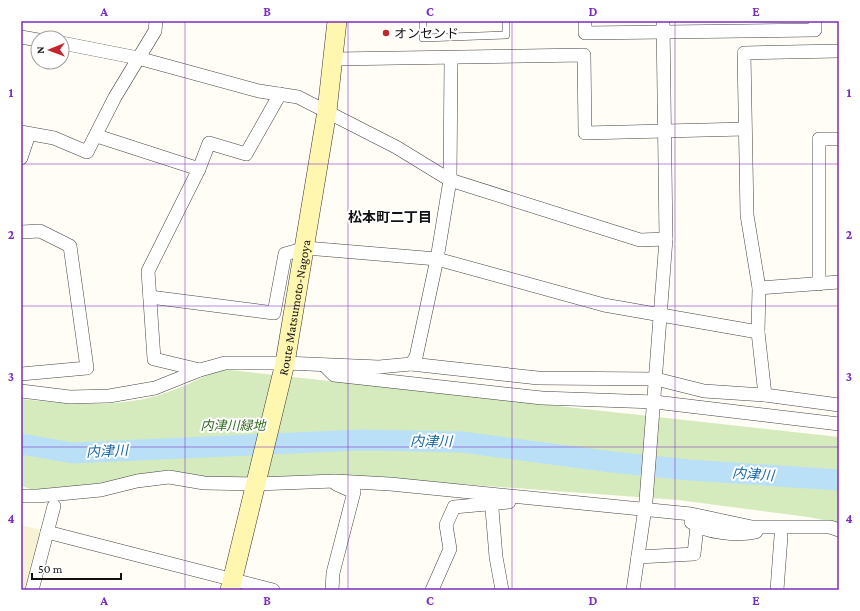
<svg xmlns="http://www.w3.org/2000/svg" width="860" height="611" viewBox="0 0 860 611" font-family="'Crimson Pro','Noto Sans JP',serif">
	<style>
		.farmland { fill: #f6f3d4 }
		.green { fill: #d5ebbd }
		.lines { fill: none; stroke-linecap: round; stroke-linejoin: round }
		.river { stroke: #b9e0f7; stroke-width: 21 }
		.lane-casing { stroke: #444; stroke-width: 8 }
		.street-casing { stroke: #444; stroke-width: 14 }
		.secondary-casing { stroke: #333; stroke-width: 20 }
		.lane { stroke: #fff; stroke-width: 7 }
		.street { stroke: #fff; stroke-width: 13 }
		.secondary { stroke: #fff6b0; stroke-width: 19 }
		.grid { fill: none; stroke: #7b2cbf; stroke-width: 1; stroke-opacity: 0.55 }
		.poi-dot { fill: #c4262e; stroke: #fff; stroke-width: 1.5 }
		.labels { text-anchor: middle; dominant-baseline: central; stroke-width: 4; stroke-linejoin: round; paint-order: stroke }
		.poi-label { font-size: 13px; fill: #111; stroke: #fff; text-anchor: start }
		.street-label { font-size: 13px; fill: #111; stroke: #fff }
		.park-label { font-size: 13px; font-style: italic; fill: #2f6b1f; stroke: #fff }
		.neighbourhood-label { font-size: 14px; font-weight: bold; fill: #111; stroke: #fff }
		.water-label { font-size: 14px; font-style: italic; fill: #1768a6; stroke: #fff }
		.neatline { fill: none; stroke: #7b2cbf; stroke-width: 1.5 }
		.grid-label { font-size: 13px; text-anchor: middle; font-weight: bold; fill: #7b2cbf }
	</style>
	<rect width="100%" height="100%" fill="#fffdf5"/>
	<path class="farmland" d="M21,525l23,6 -15,59h-8z"/>
	<path class="green" d="M221,369l618,68v86l-31,-6 -130,-17 -287,-21h-185l-169,12 -16,-5v-87c44,5 91,9 135,-3 22,-6 44,-18 65,-27z"/>
	<g class="lines">
		<path class="river" d="M21,444l52,9 289,-13 100,2 150,20 77,8 150,10"/>
		<g class="lane-casing">
			<path id="lane" d="M423,21v17l83,-3v-14"/>
		</g>
		<g class="street-casing">
			<g id="street">
				<path d="M585,21v12l230,-3v-9"/>
				<path d="M21,37l17,3"/>
				<path d="M62,43l76,15 121,33 39,6 98,50 54,33 190,60 26,-1"/>
				<path d="M334,59l250,-4 1,78 160,-4"/>
				<path d="M21,132l33,6 33,14 28,-55 40,-66 1,-10"/>
				<path d="M97,136l102,33"/>
				<path d="M21,158l8,-24"/>
				<path d="M21,232l19,-1 30,15 17,122 -66,6"/>
				<path d="M819,284v-145h20"/>
				<path d="M759,288l80,-6"/>
				<path d="M150,297l124,16 11,-59 21,-6 131,11 167,46 154,27"/>
				<path d="M411,364l127,14 118,1 48,12 61,4 74,10"/>
				<path d="M324,365l10,10 208,23 113,4 184,22"/>
				<path d="M200,370l-46,-11 -6,-88 51,-102 10,-26 37,11 34,-60"/>
				<path d="M21,391l49,6 39,-1 46,-8 45,-18 25,-7h60l94,4 32,-3 5,-7 21,-98 13,-79 1,-121"/>
				<path d="M765,395l-7,-63 1,-44 -12,-73 -3,-162 95,-2"/>
				<path d="M21,496h17l63,-6 36,-9 32,-4 35,6 53,1 78,-3 55,3 301,30 61,13h78l9,3"/>
				<path d="M494,503l-2,6 4,48 6,33"/>
				<path d="M691,522c15,11 46,14 65,10"/>
				<path d="M47,532l226,58"/>
				<path d="M638,557l56,-3 3,-28"/>
				<path d="M32,590l22,-84"/>
				<path d="M332,590l1,-17 21,-81 -18,-8"/>
				<path d="M432,590l18,-41 -4,-24 8,-18 55,-5"/>
				<path d="M633,590l13,-89 20,-262 -3,-218"/>
				<path d="M777,590l4,-54"/>
			</g>
		</g>
		<g class="secondary-casing">
			<g id="secondary">
				<path id="s1" d="M230,590l55,-227 42,-252 10,-90"/>
			</g>
		</g>
		<use href="#lane" class="lane"/>
		<use href="#street" class="street"/>
		<use href="#secondary" class="secondary"/>
	</g>
	<path class="grid" d="M185,21v569M348,21v569M512,21v569M675,21v569M21,164h818M21,306h818M21,447h818"/>
	<circle class="poi-dot" cx="386" cy="33" r="4"/>
	<g class="labels">
		<g class="poi-label">
			<text x="394" y="33">オンセンド</text>
		</g>
		<g class="street-label">
			<text stroke="none"><textPath href="#s1" startOffset="290">Route Matsumoto-Nagoya</textPath></text>
		</g>
		<g class="park-label">
			<text x="233" y="425">内津川緑地</text>
		</g>
		<g class="neighbourhood-label">
			<text x="390" y="217">松本町二丁目</text>
		</g>
		<g class="water-label">
			<text transform="translate(431 441) rotate(1)">内津川</text>
			<text transform="translate(107 451) rotate(-3)">内津川</text>
			<text transform="translate(753 474) rotate(4)">内津川</text>
		</g>
	</g>
	<rect width="860" height="611" fill="none" stroke="#ffffff" stroke-width="44"/>
	<g transform="translate(50 50) rotate(269)"><circle r="19" fill="#ffffff" stroke="#a0a0a0"/>
	<path d="M0-3L7 15L0 10L-7 15Z" fill="#c4262e"/>
	<text y="-6" font-size="11" font-weight="bold" text-anchor="middle" fill="#111111">N</text>
	</g>
	<path d="M32 573v6h89v-6" fill="none" stroke="#111111" stroke-width="2"/>
	<text x="38" y="573" font-size="12" fill="#111111" stroke="#ffffff" stroke-width="3" paint-order="stroke">50 m</text>
	<rect x="22" y="22" width="816" height="567" class="neatline"/>
	<g class="grid-label">
		<text x="104" y="16">A</text>
		<text x="267" y="16">B</text>
		<text x="430" y="16">C</text>
		<text x="593" y="16">D</text>
		<text x="756" y="16">E</text>
		<text x="11" y="97">1</text>
		<text x="849" y="97">1</text>
		<text x="11" y="239">2</text>
		<text x="849" y="239">2</text>
		<text x="11" y="381">3</text>
		<text x="849" y="381">3</text>
		<text x="11" y="523">4</text>
		<text x="849" y="523">4</text>
		<text x="104" y="605">A</text>
		<text x="267" y="605">B</text>
		<text x="430" y="605">C</text>
		<text x="593" y="605">D</text>
		<text x="756" y="605">E</text>
	</g>
</svg>
